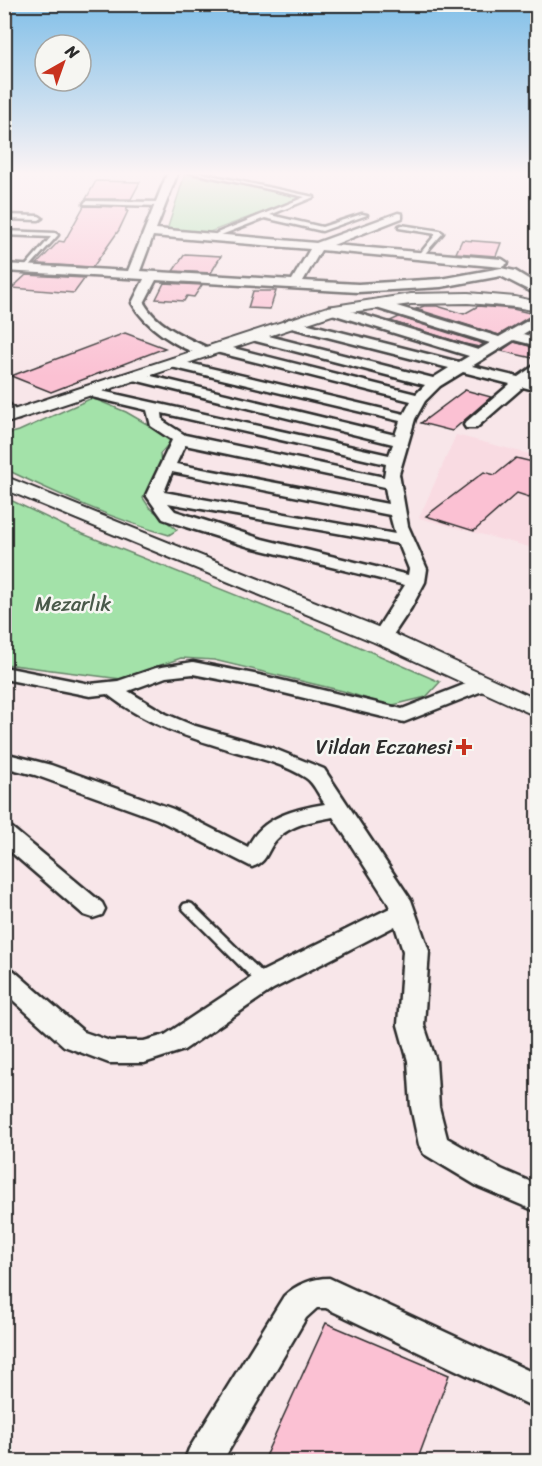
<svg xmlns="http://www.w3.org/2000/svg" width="542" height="1466" viewBox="0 0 542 1466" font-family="Sriracha,sans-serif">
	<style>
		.built { fill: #f9dbe2 }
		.green { fill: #a3e2a9; stroke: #67866a; stroke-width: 1.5 }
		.building { fill: #fbc1d3; stroke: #2b2b2b; stroke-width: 1.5 }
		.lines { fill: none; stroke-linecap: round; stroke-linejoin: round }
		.service-casing { stroke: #2b2b2b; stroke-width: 5 }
		.minor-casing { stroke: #2b2b2b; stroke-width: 5 }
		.tertiary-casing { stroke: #2b2b2b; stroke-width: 4 }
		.service { fill: #f6f6f2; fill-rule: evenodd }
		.minor { fill: #f6f6f2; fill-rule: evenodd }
		.tertiary { fill: #f6f6f2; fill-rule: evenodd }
		.poi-dot { fill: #c8321e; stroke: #f6f6f2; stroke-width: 2 }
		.labels { text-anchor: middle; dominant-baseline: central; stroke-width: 5; stroke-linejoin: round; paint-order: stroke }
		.park-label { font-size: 20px; fill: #49594a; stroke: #f6f6f2 }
		.poi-label { font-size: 20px; fill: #2b2b2b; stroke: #f6f6f2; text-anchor: end }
	</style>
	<rect width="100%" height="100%" fill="#f8e6e9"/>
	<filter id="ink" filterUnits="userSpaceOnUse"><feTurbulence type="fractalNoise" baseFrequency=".0167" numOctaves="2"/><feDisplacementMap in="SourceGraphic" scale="12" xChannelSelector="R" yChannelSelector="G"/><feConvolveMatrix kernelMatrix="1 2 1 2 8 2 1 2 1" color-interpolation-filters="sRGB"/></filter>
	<g filter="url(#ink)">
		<path class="built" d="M456,435l81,21v93l-118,-31z"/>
		<g class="green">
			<path d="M185,174l118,23 -96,36 -40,-3z"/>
			<path d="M92,398l34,14 47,27 -13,15 1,12 -18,32 6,9 28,23 -8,5c-57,-16 -111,-41 -164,-66v-34l14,-4z"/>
			<path d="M4,497l69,33 225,90 142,62 -14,15 -37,9 -46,-15 -129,-31 -33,-2 -60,21 -116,-15z"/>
		</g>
		<g class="building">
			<path d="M96,181l44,1 -9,17h-45z"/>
			<path d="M84,206l44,1 -2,4h2l-9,19 -26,37 -56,-3 22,-23 5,1z"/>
			<path d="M462,240l39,3 -5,13 -40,-3z"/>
			<path d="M185,254l36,2 -10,17 -38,-2z"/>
			<path d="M26,275l59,3 -11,15 -62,-5z"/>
			<path d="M164,283l38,2 -8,12 -7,-1 -3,5 -28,-2z"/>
			<path d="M253,291h23l-6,18 -22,-1z"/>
			<path d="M424,306h13l27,8 14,-8 35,3 21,5 -35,21 -83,-26z"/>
			<path d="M399,317l85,27 -5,3 -14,-3 -75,-23z"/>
			<path d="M125,333l40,15 -114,44 -40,-16z"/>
			<path d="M514,342l23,6v11l-36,-8z"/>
			<path d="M465,390l26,7 -39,34 -31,-8z"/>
			<path d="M516,458l21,5v26l-8,8 -12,-4 -43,38 -48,-15 58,-44 11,3z"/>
			<path d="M326,1323l123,52 -32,86h-154z"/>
		</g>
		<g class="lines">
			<g class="service-casing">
				<g id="service">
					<path d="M189,172h7l118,25 -44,18 52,12 40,-13 5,1 -45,16 -57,-13 -44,17 -6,5 -3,-2 5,-5 88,-36z"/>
					<path d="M86,201l74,1 3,2 -3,2 -76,-2z"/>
					<path d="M4,215l35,1 3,2 -3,2 -35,-1z"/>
					<path d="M401,225l39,6 3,2 -22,25 -3,-2 18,-22 -37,-6v-2z"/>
					<path d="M4,231l51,2 3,2 -32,36 -3,-2 1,-1 27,-31 -47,-2z"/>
					<path d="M188,903l4,1 77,75 1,3 -1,3 -5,2 -5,-2 -75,-75 -2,-3 2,-3z"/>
				</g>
			</g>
			<g class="minor-casing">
				<g id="minor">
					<path d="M168,172h10l-22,57 160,14 82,-30 4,1v4l-69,27 169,14 6,4 -6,4 -181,-17 -18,31 55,3 83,-5 60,-11 14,3 23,14v10l-37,-19 -60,11 -83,5 -202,-12 -12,23c14,24 42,34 66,46l2,3 -2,3 -5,1c-26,-7 -60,-29 -73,-53l12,-24 -140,-8v-7l124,7zM153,236l157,13 -18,31 -152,-9z"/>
					<path d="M377,300l122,37 39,-22v10l-15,9 15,4v8l-24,-6 -42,26 46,11 20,-14v12l-8,6 8,2v8l-15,-4 -47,41h-10l-2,-3 2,-3 44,-38 -47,-12 -23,14 -15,15 -10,18 -16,55 9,52 19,43 -2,13 -14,26 -22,33h-14l-3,-4 33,-52 -155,-38 -64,-20 -23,-8 -17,-24 26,-55 -21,-14 -4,-16 -55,-13 -2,-3 7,-4 292,65 4,-11 -263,-65 -2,-3 7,-4 260,63 5,-14 -233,-55 -2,-3 7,-4 232,55 7,-13 -199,-50 -2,-3 7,-4 199,50 9,-9 -177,-46 -2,-3 7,-4 180,46 16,-10 -165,-42 -1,-3 6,-4 170,43 10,-6 -140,-43 -2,-3 2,-3h8l141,43 12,-7 -117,-36 -2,-3zM162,413l224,51 -2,13 -199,-42 -22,-14zM185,445l200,42 3,17 -212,-40zM172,472l218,43 5,19 -231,-42zM168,503l231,41 10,25 -1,6 -146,-36 -87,-28z"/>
					<path d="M4,403l5,1 12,12 -2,3h-10l-5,-4z"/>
					<path d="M193,662l66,13 143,34 74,-29h14l3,4 -3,4 -86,34 -145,-35 -66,-13 -27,3 -38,14 38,23 26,11 80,23 52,21 87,131 18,51 -5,74 12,36 3,46 8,31 54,31 37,16v27l-59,-25 -55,-33 -5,-9 -8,-38 -3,-46 -10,-36 5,-74 -8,-25 -122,63 -89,61 -40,13h-35l-45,-17 -60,-54v-24l9,2 71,62 26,9h34l21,-6 90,-60 135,-67 -3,-7 -54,-84c-20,4 -42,7 -57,23 -10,11 -8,22 -24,27l-95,-48 -122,-44 -31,-8v-14l47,12 122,44 75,38c13,-30 47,-38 77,-43 -6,-8 -11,-21 -19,-26 -20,-13 -46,-20 -69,-26 -47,-14 -91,-27 -130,-58l-17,2 -86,-17v-12l86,17 28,-3 38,-13z"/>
					<path d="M4,826l8,2 90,75 3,6 -3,6 -9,3 -9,-3 -80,-69z"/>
					<path d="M329,1278l209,97v34l-212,-101h-9l-11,10 -84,144h-38l5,-13 95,-153c12,-11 28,-18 45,-18z"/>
				</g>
			</g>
			<g class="tertiary-casing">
				<g id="tertiary">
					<path d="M468,293l47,4 23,5v9l-23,-4 -47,-4 -57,1 -76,10 -331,110v-11l324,-106 83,-13z"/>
					<path d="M4,476l386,156 148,68v17l-164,-75 -370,-153z"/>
				</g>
			</g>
			<use href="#service" class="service"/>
			<use href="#minor" class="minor"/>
			<use href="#tertiary" class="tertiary"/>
		</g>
	</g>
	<linearGradient id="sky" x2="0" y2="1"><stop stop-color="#81bfe8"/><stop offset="0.46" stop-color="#fcf4f5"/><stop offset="1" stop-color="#fcf4f5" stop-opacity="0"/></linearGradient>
	<rect width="542" height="377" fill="url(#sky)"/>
	<path class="poi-dot" d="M461 738h6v6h6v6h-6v6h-6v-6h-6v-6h6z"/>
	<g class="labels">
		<g class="park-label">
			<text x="73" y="604">Mezarlık</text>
		</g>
		<g class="poi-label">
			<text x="452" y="747">Vildan Eczanesi</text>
		</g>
	</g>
	<rect width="542" height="1466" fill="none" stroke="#f6f6f2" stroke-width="24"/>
	<rect x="12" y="12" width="518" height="1442" fill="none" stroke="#2b2b2b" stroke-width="2" filter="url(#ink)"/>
	<g transform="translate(63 63) rotate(40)"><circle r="28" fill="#f6f6f2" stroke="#a5a5a2" stroke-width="1.5"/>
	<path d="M0-4.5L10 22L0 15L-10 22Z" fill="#c8321e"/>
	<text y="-9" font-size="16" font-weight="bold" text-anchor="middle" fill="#2b2b2b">N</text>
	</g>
</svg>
